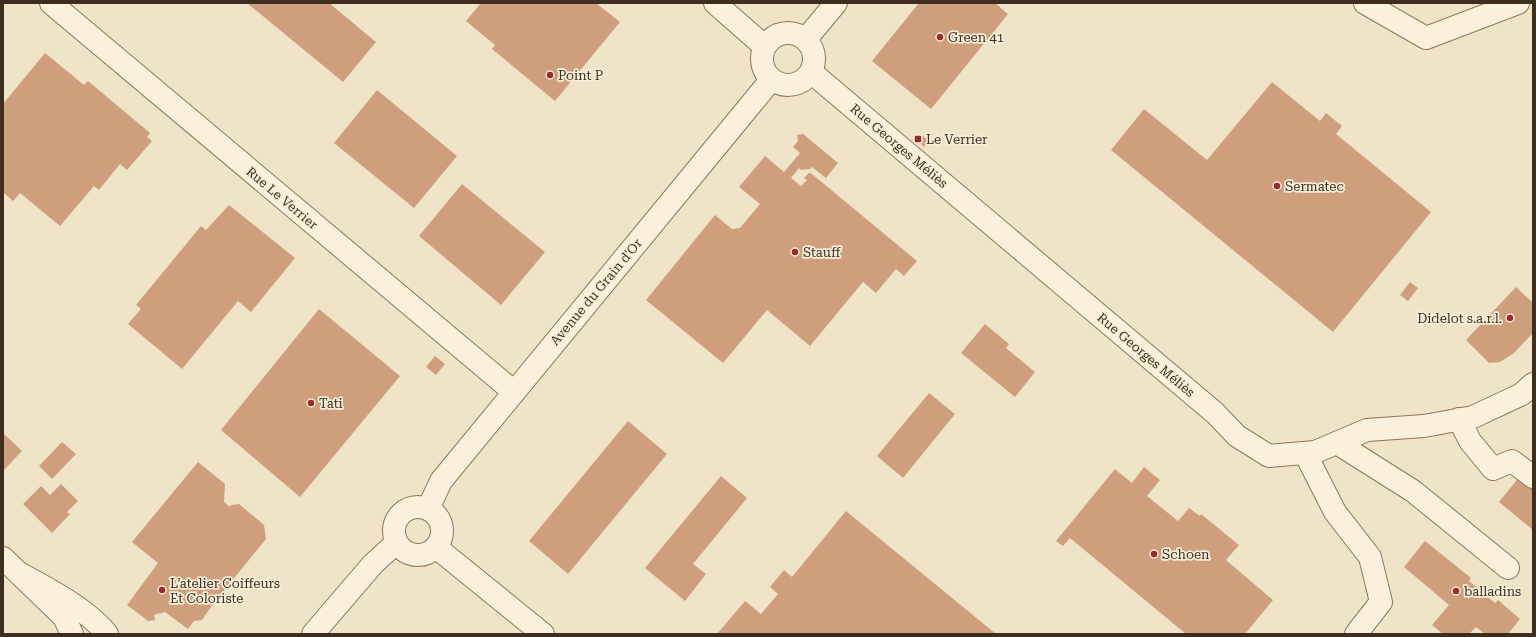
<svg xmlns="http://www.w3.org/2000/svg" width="1536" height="637" viewBox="0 0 1536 637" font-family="'Roboto Serif',serif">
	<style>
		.building { fill: #cf9f7d }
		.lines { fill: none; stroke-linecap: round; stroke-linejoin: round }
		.minor-casing { stroke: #8d765c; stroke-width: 24 }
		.minor { stroke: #faf1dc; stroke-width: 22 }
		.poi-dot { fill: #9e2a2b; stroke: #f7eed8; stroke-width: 1.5 }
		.labels { text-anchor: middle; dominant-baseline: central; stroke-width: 3.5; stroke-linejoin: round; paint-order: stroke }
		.poi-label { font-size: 13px; fill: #3d2e20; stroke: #f7eed8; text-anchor: start }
		.street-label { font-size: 13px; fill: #3d2e20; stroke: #f7eed8 }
	</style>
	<rect width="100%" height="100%" fill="#f0e4c8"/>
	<g class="building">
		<path d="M247,3h82l47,39 -33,40z"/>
		<path d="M481,3h115l24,19 -65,79 -63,-52 3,-4 -29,-24z"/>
		<path d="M919,3h76l13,11 -77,95 -59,-48z"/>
		<path d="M45,53l39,32 4,-4 62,52 -3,4 5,4 -25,29 -7,-6 -21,26 -5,-4 -34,40 -40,-33 -7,8 -10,-9v-88z"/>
		<path d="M1272,82l48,39 6,-8 16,13 -6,8 95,78 -98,120 -222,-182 33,-41 63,51z"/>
		<path d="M377,90l80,66 -43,52 -80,-65z"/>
		<path d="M803,134l35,29 -12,15 -14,-11 -2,2 -9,1 -2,-2 -8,10 10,8 6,-6 -3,-2 5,-5 3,1 105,87 -13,15 -8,-7 -20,24 -13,-11 -53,64 -43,-36 -44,53 -77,-63 69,-85 17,14 8,-1 20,-24 -21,-17 26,-31 19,16 16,-19 -7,-6 5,-6 -1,-6z"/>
		<path d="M922,135l7,6 -5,6 -7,-7z"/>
		<path d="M462,184l83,68 -44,53 -82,-69z"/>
		<path d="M229,205l66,53 -44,54 -13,-11 -56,68 -54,-45 13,-15 -5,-4 65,-79 5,4z"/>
		<path d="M1410,282l8,6 -10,13 -8,-6z"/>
		<path d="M1516,287l17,16v30l-19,20 -14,9 -11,1 -23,-23z"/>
		<path d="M319,309l81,67 -100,121 -79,-67z"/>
		<path d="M985,324l24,20 -3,4 29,24 -20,25 -54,-44z"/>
		<path d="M435,356l10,8 -9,11 -10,-8z"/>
		<path d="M929,393l26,21 -52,64 -26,-22z"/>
		<path d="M628,421l39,33 -99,120 -39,-33z"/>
		<path d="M3,433l19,18 -19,20z"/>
		<path d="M62,442l14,12 -24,25 -13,-13z"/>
		<path d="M198,462l27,22 -1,18 6,5 1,-2 8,-1 25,21 2,14 -53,65 -11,16 -8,1 -6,8 -23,-17 -11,3 1,5 -7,1 -21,-16 31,-42 -26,-21z"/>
		<path d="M1144,467l16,13 -13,16 31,25 11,-13 11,8 1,-2 38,31 -13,15 47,40 -28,34h-59l-116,-96 -7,8 -7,-5 59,-72 17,14z"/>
		<path d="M721,476l26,22 -54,66 13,10 -21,27 -40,-33z"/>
		<path d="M1520,476l13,11v43l-34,-28z"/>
		<path d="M61,484l17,17 -11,11 3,2 -18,19 -29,-29 18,-18 9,9z"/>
		<path d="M846,511l150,123h-279l28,-33 16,13 17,-20 -8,-7 14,-17 8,7z"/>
		<path d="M1425,541l46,37 -2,3 26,22 3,-3 22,19 -12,15h-23l-9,-7 -7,7h-26l-11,-9 17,-20 -45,-38z"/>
	</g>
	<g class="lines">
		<g class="minor-casing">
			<g id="minor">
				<path d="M51,3l463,389"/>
				<path d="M715,3l49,43"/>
				<path d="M1365,3l61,35 92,-35"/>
				<circle cx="788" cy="59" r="26"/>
				<path d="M806,39l30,-36"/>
				<path d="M811,72l404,341 22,23 32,20 46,-4 52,-22 57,-4 49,-9 49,-23 11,-10"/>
				<path d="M1459,419l11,22 23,28 19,-8 21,16"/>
				<path d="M1337,443l76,48 95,77"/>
				<path d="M1305,453l30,59 35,45 11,45 -25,32"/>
				<circle cx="418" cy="531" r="24"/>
				<path d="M428,509l13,-28 330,-401"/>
				<path d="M437,548l106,86"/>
				<path d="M3,558l61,59 8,17"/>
				<path d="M19,573c28,15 69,37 88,61"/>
				<path d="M313,634l60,-70 23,-21"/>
			</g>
		</g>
		<use href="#minor" class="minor"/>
	</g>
	<g class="poi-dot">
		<circle cx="940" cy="37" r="4"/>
		<circle cx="550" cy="75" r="4"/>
		<rect x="914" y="135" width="8" height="8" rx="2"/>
		<circle cx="1277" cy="186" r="4"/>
		<circle cx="795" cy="252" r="4"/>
		<circle cx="1510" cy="318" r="4"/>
		<circle cx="311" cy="403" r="4"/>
		<circle cx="1154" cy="554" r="4"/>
		<circle cx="162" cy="590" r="4"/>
		<circle cx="1456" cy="591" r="4"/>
	</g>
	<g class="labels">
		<g class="poi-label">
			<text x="948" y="37">Green 41</text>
			<text x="558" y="75">Point P</text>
			<text x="926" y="139">Le Verrier</text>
			<text x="1285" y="186">Sermatec</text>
			<text x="803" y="252">Stauff</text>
			<text x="1502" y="318" text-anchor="end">Didelot s.a.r.l.</text>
			<text x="319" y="403">Tati</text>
			<text x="1162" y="554">Schoen</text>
			<text x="170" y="583">L’atelier Coiffeurs<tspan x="170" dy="15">Et Coloriste</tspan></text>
			<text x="1464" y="591">balladins</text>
		</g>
		<g class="street-label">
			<text transform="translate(899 146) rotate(40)">Rue Georges Méliès</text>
			<text transform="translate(282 198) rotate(40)">Rue Le Verrier</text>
			<text transform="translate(596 292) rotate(-50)">Avenue du Grain d'Or</text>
			<text transform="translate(1146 355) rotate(40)">Rue Georges Méliès</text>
		</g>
	</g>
	<rect width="1536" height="637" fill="none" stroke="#3d2e20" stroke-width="8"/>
</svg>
